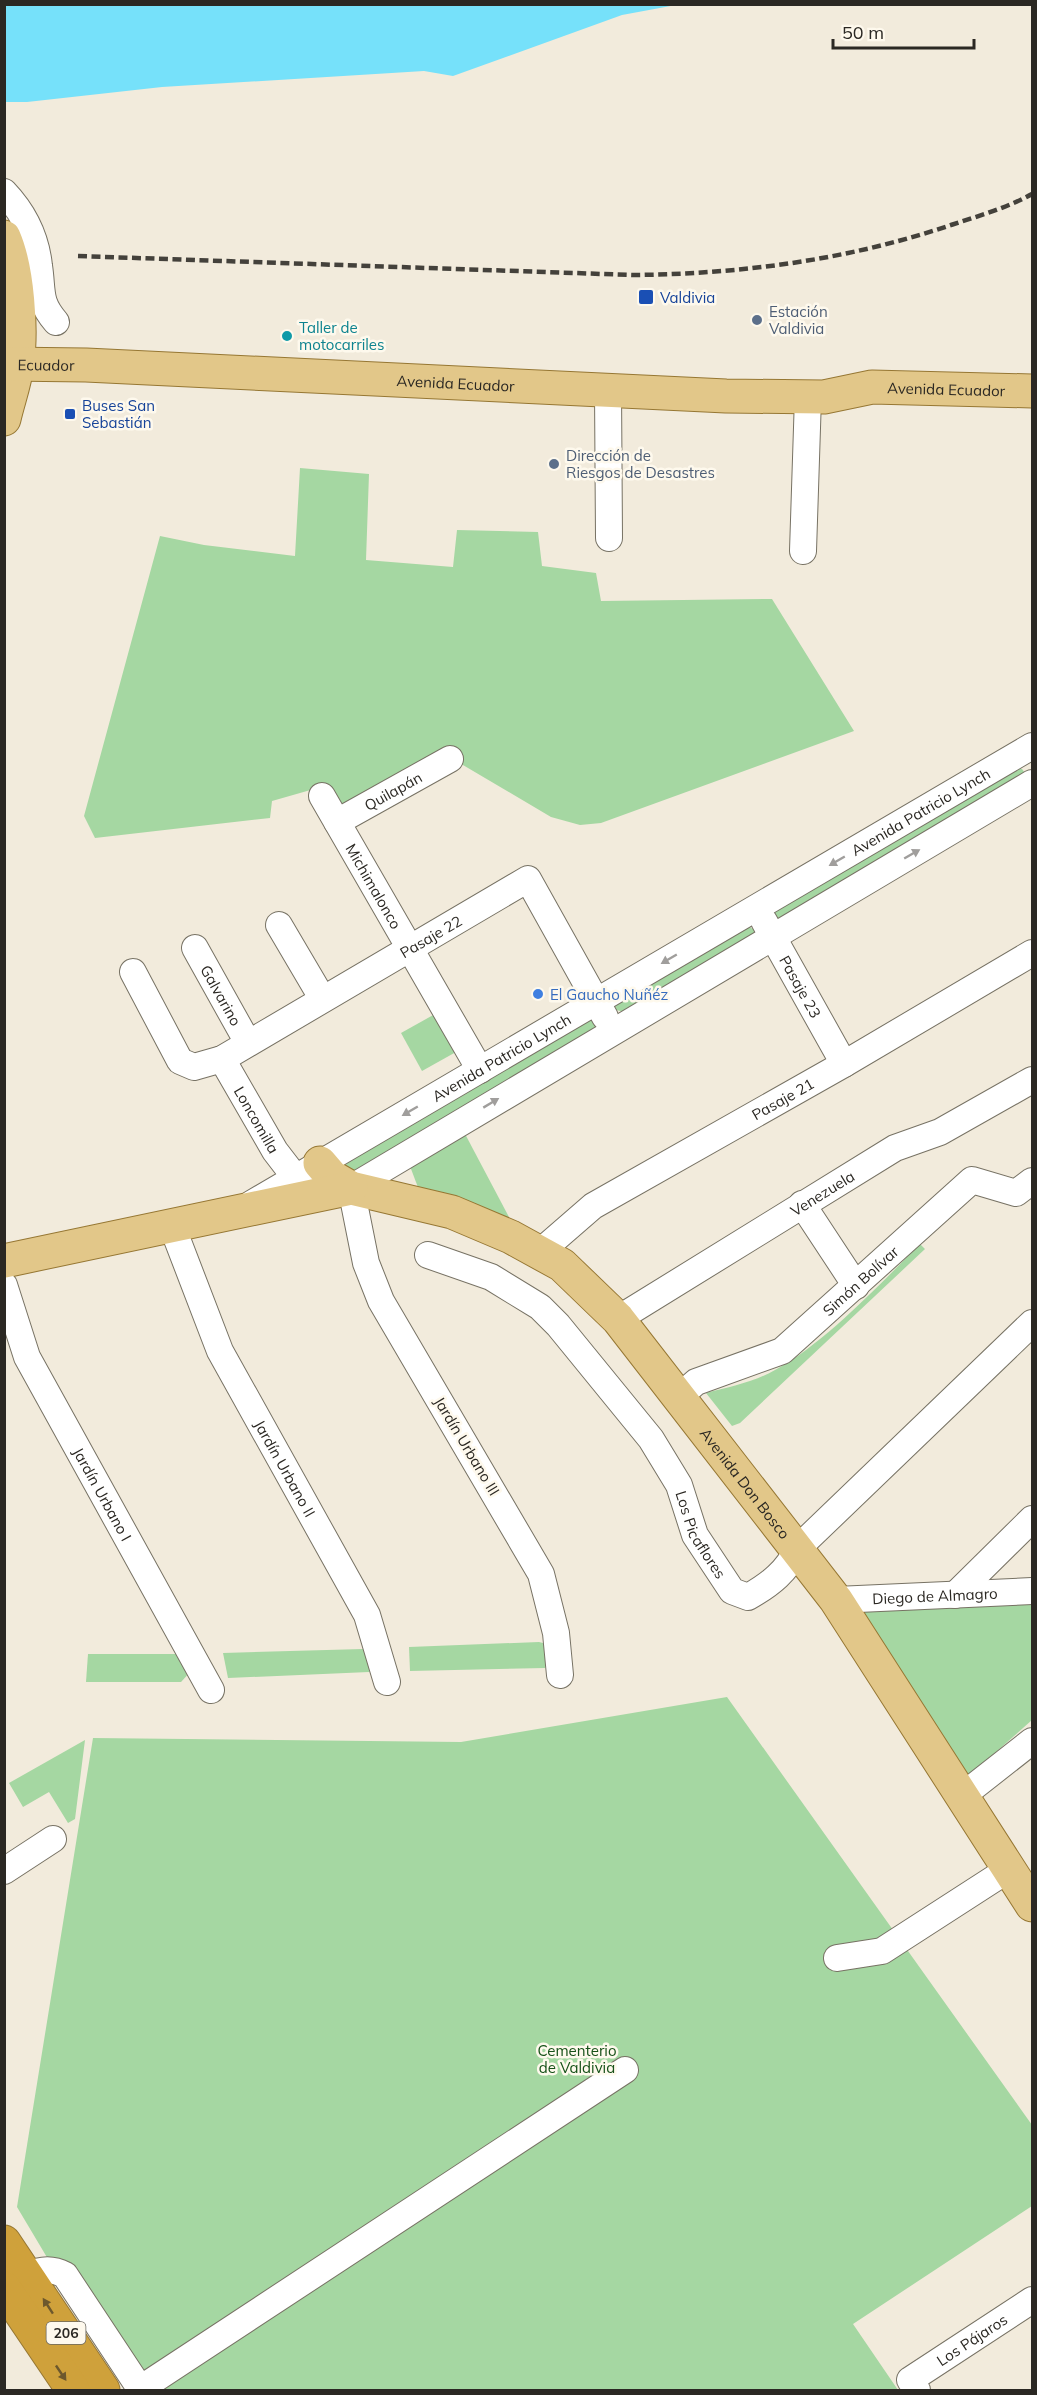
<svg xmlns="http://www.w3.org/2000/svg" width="1037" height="2395" viewBox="0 0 1037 2395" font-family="Mulish,sans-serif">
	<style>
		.green { fill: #a5d7a2 }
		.water { fill: #76e1fa }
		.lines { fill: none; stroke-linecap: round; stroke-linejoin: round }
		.minor-casing { stroke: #777264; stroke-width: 28 }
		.major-casing { stroke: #967733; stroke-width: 35 }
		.highway-casing { stroke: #967733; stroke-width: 35 }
		.minor { stroke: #fff; stroke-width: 26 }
		.major { stroke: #e2c789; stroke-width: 33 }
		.highway { stroke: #cfa13b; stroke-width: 33 }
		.rail { stroke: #44413b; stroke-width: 4.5; stroke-dasharray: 9 4.5; stroke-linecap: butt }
		.oneway { fill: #a09e9c }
		.oneway2 { fill: #6d582d }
		.transit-dot { fill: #1a4fb4; stroke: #fef9ed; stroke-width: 2 }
		.service-dot { fill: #5c6f8a; stroke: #fef9ed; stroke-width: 2 }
		.culture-dot { fill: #0f9aa8; stroke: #fef9ed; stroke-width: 2 }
		.shop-dot { fill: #3f7fe0; stroke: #fef9ed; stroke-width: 2 }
		.labels { text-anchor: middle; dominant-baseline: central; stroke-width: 5; stroke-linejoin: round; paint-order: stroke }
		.shield { fill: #fef9ed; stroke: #6a6760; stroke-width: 1.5 }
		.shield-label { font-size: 14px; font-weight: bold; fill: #2b2823 }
		.transit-label { font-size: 15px; fill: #164399; stroke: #fef9ed; text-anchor: start }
		.service-label { font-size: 15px; fill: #4e5e75; stroke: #fef9ed; text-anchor: start }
		.culture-label { font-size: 15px; fill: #0d838f; stroke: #fef9ed; text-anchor: start }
		.street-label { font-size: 15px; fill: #2b2823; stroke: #fef9ed }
		.shop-label { font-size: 15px; fill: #366cbe; stroke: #fef9ed; text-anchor: start }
		.park-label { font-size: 15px; fill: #165118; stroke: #fef9ed }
	</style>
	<rect width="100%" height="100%" fill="#f2ebdc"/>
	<g class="green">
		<path d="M300,468l69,6 -3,86 87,7 4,-37 81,2 4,34 54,7 5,28 171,-2 82,132 -253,92 -21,2 -29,-8 -105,-62 -107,56 -11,-26 -56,16 -2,17 -175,20 -11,-22 76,-280 44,9 91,11z"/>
		<path d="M1016,767l6,2 3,4 -246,149 -7,-8 3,-4z"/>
		<path d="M748,926l8,5 -2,5 -129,76 -9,-2 -1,-4 4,-6z"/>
		<path d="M435,1014l21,38 -34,19 -21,-38z"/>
		<path d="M588,1019h7l3,4 -3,6 -240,141 -4,2 -6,-5 4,-9z"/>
		<path d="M464,1132l46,87 -91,-29 -11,-29z"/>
		<path d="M920,1244l5,5 -185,174 -8,3 -26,-33c23,-6 48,-11 69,-23 50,-27 104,-85 145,-126z"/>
		<path d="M1032,1601v119l-62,55 -6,-2 -101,-153v-10z"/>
		<path d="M539,1642l8,2 3,15 -5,9 -135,3 -1,-24z"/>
		<path d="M363,1649l4,2 4,18 -2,3 -141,6 -5,-25z"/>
		<path d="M88,1654h95l8,17 -10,11h-95z"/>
		<path d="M727,1697l305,428v81l-179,118 45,66h-772l-109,-183 76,-469 368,4z"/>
		<path d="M85,1740l-10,79 -7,4 -19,-31 -26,15 -14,-24z"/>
	</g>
	<path class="water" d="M5,4h671v1l-54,10 -169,61 -29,-5 -262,16 -135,15h-22z"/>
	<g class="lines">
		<g class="minor-casing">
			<g id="minor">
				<path d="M4,192c20,21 32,45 35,74 4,26 -1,35 17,56"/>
				<path d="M608,390l1,148"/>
				<path d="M803,551l5,-154"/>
				<path id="s1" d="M322,796l158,274"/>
				<path id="s2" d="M337,822l113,-63"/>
				<path id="s3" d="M764,921l80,143"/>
				<path d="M279,925l43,73"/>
				<path id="s4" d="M195,948l53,95"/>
				<path id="s5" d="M133,972l47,89 14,6 28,-8 306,-180 77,138"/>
				<path id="s6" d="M222,1059l53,92 20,26"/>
				<path id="s7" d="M251,1204l781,-458"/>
				<path d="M802,1204l54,82"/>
				<path id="s8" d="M172,1226l48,125 147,264 20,67"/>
				<path id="s9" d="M540,1252l53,-46 251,-142 188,-111"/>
				<path id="s10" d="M428,1255l63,22 49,30 18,18 93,114 28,46 16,50 37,56 16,6c23,-13 39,-26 50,-49l234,-225"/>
				<path id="s11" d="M4,1285l23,72 184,333"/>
				<path id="s12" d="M618,1319l277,-171 45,-16 92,-52"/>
				<path id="s13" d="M680,1396l16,-14 86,-31 190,-171 44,13 16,-12"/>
				<path d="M955,1595l77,-76"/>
				<path id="s14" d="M836,1600l196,-9"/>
				<path d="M560,1675l-4,-42 -15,-59 -160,-273 -15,-38 -15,-75 681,-405"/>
				<path d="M962,1796l70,-55"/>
				<path d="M4,1871l49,-32"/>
				<path d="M837,1958l45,-7 127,-82"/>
				<path d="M12,2285c18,-11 32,-21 53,-10l76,115"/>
				<path d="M140,2389l485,-319"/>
				<path id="s15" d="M917,2390l-7,-10 122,-80"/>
			</g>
		</g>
		<g class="major-casing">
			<g id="major">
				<path d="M4,237c14,32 18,93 13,128 -2,18 -9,36 -13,54"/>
				<path id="s16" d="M4,364l82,1 640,31 98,1 48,-10 160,4"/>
				<path id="s17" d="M320,1163l12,14 19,11 101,24 59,25 51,28 56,54 218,281 196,305"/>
				<path d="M4,1261l347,-73"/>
			</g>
		</g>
		<g class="highway-casing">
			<g id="highway">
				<path d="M4,2242l99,148"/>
				<path d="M4,2288l69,102"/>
			</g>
		</g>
		<use href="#minor" class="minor"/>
		<use href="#major" class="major"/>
		<use href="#highway" class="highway"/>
		<path class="rail" d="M78,256l554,19c109,-1 216,-15 319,-50 27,-9 56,-17 81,-31"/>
	</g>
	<defs><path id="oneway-solid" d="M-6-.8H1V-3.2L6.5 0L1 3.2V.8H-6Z" transform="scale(1.5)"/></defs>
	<g class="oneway">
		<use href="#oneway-solid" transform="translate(912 854) rotate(-30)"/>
		<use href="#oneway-solid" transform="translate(837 861) rotate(150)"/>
		<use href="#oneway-solid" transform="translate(669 959) rotate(150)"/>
		<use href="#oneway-solid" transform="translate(491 1103) rotate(-31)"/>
		<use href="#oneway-solid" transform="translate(410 1111) rotate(150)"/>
	</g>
	<g class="oneway2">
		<use href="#oneway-solid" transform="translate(48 2306) rotate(-123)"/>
		<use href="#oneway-solid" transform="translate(61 2373) rotate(56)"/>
	</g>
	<g class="transit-dot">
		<rect x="638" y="289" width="16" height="16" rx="3"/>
		<rect x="64" y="408" width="12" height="12" rx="3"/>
	</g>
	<g class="service-dot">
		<circle cx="757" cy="320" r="6"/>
		<circle cx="554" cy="464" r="6"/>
	</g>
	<circle class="culture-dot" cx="287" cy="336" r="6"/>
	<circle class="shop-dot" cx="538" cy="994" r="6"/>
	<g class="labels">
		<rect class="shield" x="46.5" y="2322" width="39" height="22" rx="4.5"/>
		<g class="shield-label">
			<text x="66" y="2333">206</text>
		</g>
		<g class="transit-label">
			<text x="660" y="297">Valdivia</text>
			<text x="82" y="405">Buses San<tspan x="82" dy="17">Sebastián</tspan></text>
		</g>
		<g class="service-label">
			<text x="769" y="311">Estación<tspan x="769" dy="17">Valdivia</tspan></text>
			<text x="566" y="455">Dirección de<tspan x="566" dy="17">Riesgos de Desastres</tspan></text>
		</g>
		<g class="culture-label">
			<text x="299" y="327">Taller de<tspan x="299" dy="17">motocarriles</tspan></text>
		</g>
		<g class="street-label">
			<text stroke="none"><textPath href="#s16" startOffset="42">Ecuador</textPath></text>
			<text stroke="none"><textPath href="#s16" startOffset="452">Avenida Ecuador</textPath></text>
			<text stroke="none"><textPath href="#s16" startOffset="944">Avenida Ecuador</textPath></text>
			<text stroke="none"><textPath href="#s2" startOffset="64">Quilapán</textPath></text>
			<text stroke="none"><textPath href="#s7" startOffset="776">Avenida Patricio Lynch</textPath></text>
			<text stroke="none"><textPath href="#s1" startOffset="104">Michimalonco</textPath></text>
			<text stroke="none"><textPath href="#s5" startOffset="387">Pasaje 22</textPath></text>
			<text stroke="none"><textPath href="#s3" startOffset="75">Pasaje 23</textPath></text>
			<text stroke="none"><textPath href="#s4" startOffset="54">Galvarino</textPath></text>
			<text stroke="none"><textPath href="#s7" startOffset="290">Avenida Patricio Lynch</textPath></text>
			<text stroke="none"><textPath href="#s9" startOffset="288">Pasaje 21</textPath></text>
			<text stroke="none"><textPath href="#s6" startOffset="70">Loncomilla</textPath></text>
			<text stroke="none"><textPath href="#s12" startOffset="240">Venezuela</textPath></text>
			<text stroke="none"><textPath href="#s13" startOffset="218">Simón Bolívar</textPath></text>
			<text transform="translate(467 1446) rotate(59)">Jardín Urbano III</text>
			<text stroke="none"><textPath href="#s8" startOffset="268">Jardín Urbano II</textPath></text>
			<text stroke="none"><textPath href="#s17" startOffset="552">Avenida Don Bosco</textPath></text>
			<text stroke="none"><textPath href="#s11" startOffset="232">Jardín Urbano I</textPath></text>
			<text stroke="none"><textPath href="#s10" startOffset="405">Los Picaflores</textPath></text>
			<text stroke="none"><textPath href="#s14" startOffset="99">Diego de Almagro</textPath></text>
			<text stroke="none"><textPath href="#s15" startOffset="86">Los Pájaros</textPath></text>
		</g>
		<g class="shop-label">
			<text x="550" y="994">El Gaucho Nuñéz</text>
		</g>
		<g class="park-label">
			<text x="577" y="2050">Cementerio<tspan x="577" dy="17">de Valdivia</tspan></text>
		</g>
	</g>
	<rect width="1037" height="2395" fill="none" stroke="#2b2823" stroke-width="12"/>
	<path d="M833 39v9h141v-9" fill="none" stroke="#2b2823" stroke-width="3"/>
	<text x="842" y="39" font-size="18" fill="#2b2823" stroke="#fef9ed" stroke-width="4.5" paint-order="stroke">50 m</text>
</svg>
